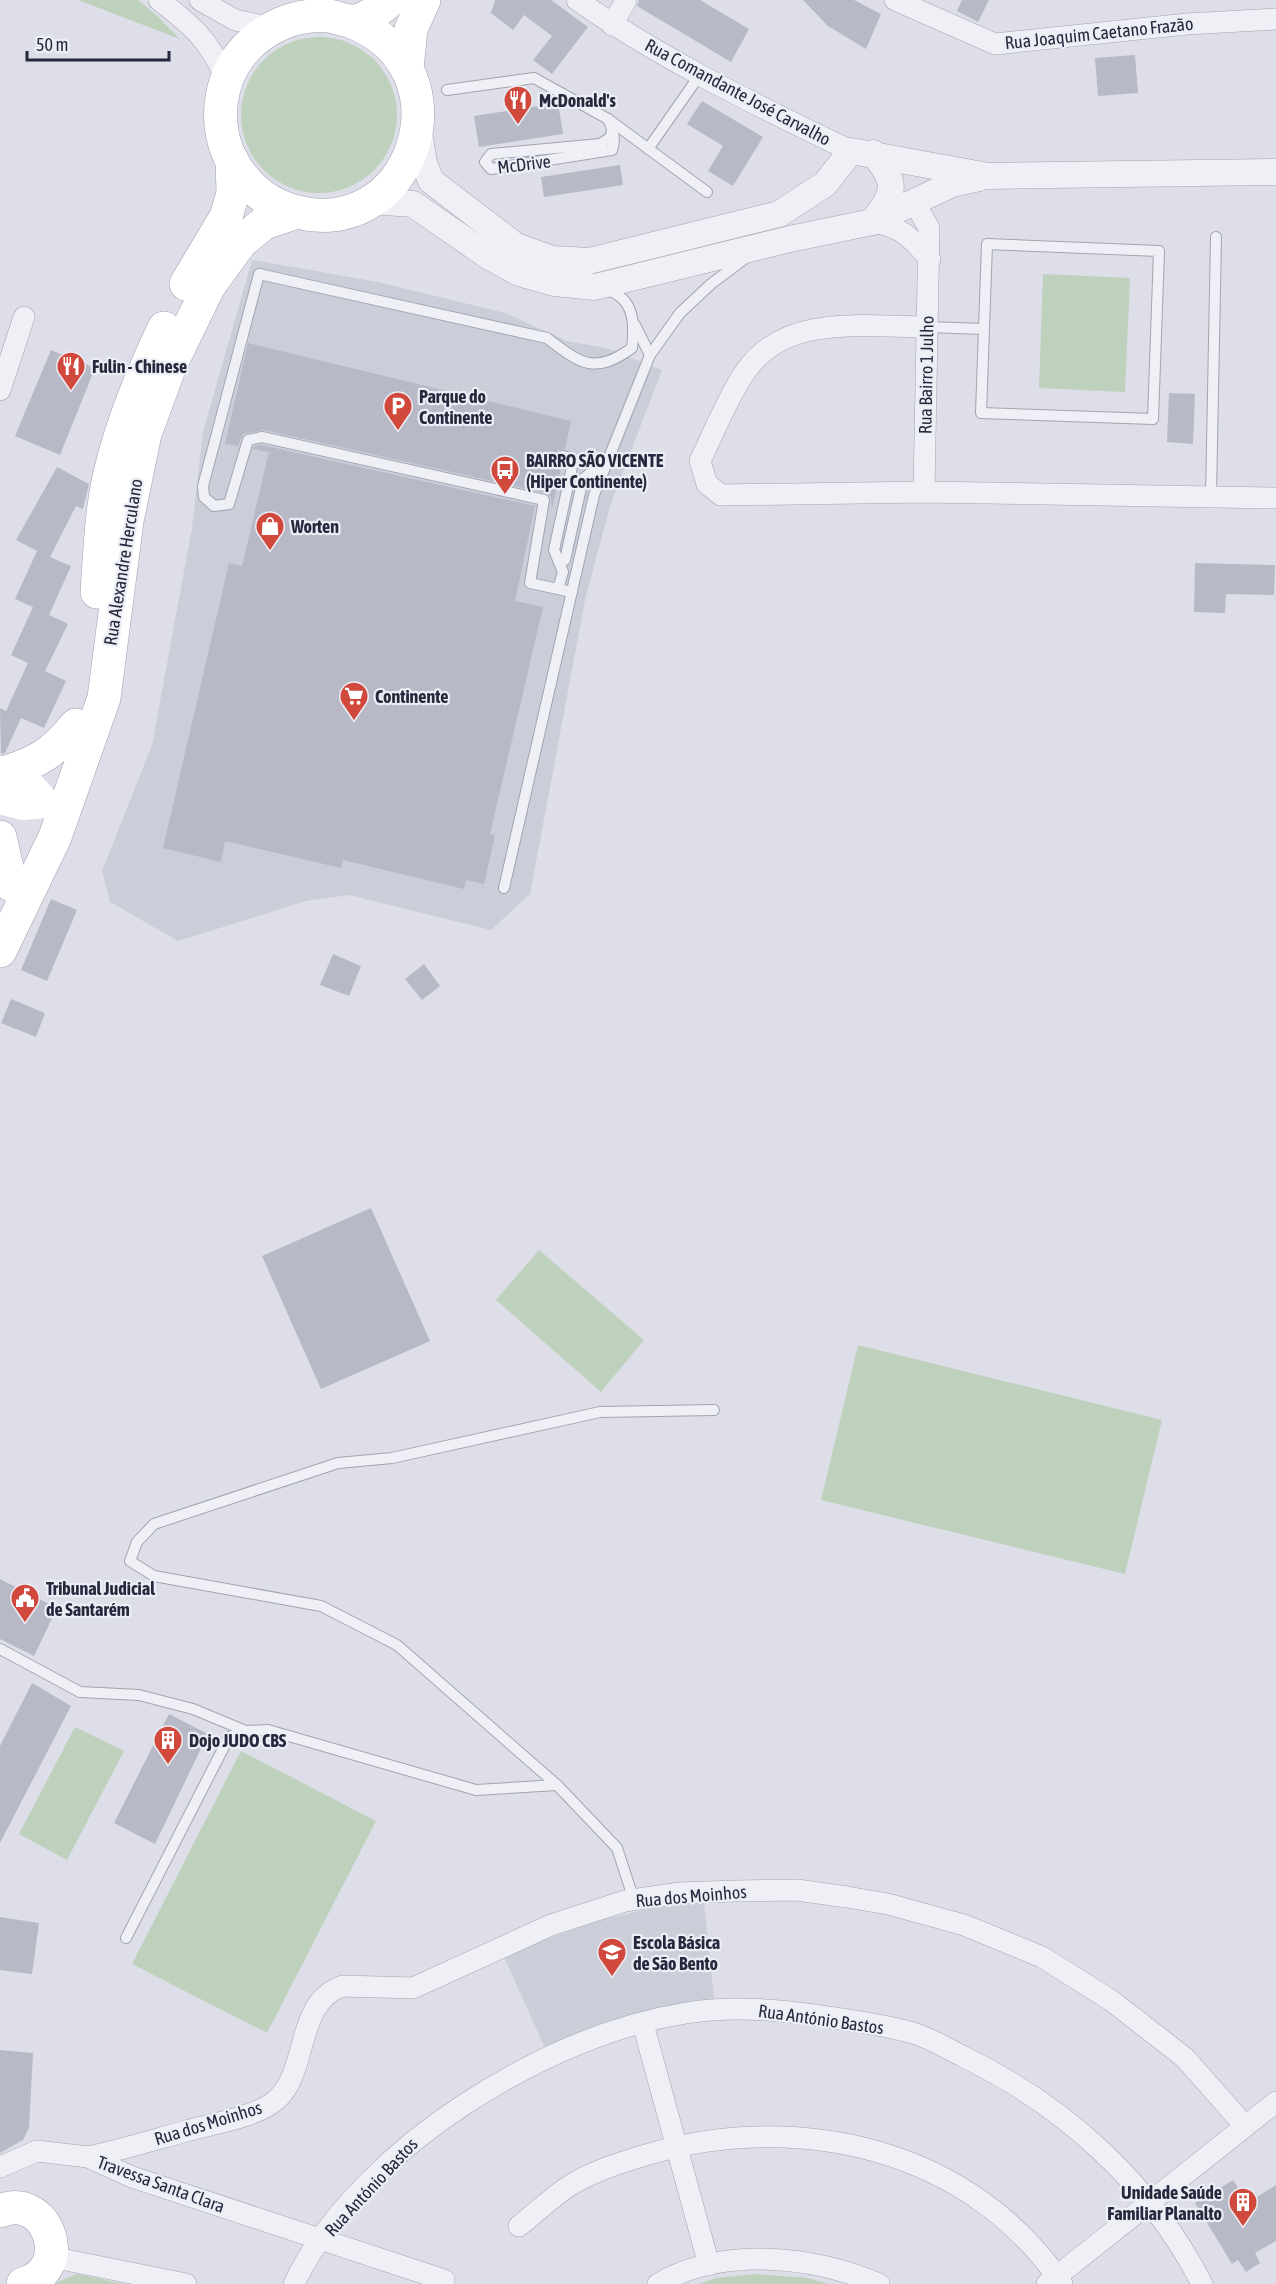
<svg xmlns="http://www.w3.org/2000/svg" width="1276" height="2284" viewBox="0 0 1276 2284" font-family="'Asap Condensed',sans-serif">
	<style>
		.built { fill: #cbcdd9 }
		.green { fill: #bed1bd }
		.building { fill: #b7b9c7 }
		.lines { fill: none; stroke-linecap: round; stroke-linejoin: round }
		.service-casing { stroke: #a2a4b1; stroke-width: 12 }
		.minor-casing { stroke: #a2a4b1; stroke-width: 22 }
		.tertiary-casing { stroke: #a2a4b1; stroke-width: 27 }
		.primary-casing { stroke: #9ca0b3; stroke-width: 34 }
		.service { stroke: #eff0f5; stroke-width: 10 }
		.minor { stroke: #eff0f5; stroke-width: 21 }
		.tertiary { stroke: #eff0f5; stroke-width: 26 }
		.secondary { stroke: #fff; stroke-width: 30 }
		.primary { stroke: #fff; stroke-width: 33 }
		.labels { text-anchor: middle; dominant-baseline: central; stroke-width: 4.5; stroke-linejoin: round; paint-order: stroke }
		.street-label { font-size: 18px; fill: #26293e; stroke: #eceef5 }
		.poi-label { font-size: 18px; font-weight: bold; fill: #26293e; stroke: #eceef5; text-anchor: start }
	</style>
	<rect width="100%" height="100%" fill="#dddee7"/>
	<g class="built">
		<path d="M252,260l126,22 127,31 62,28 39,7 56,22 -52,136 -25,94 -55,294 -39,36 -142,-35 -43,6 -128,40 -68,-39 -8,-31 50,-126 40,-217 11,-96z"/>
		<path d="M704,1902l10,96 -42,7 -128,41 -41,-91 97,-35 53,-12z"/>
	</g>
	<g class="green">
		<path d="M78,0h60l17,14 25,25z"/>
		<circle cx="319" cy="115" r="78"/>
		<path d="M1043,274l87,4 -5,114 -86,-4z"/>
		<path d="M539,1250l105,90 -43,52 -105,-92z"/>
		<path d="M858,1345l304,75 -37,154 -304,-74z"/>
		<path d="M75,1727l49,24 -57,109 -48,-26z"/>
		<path d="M241,1751l135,70 -109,212 -135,-69z"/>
		<path d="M77,2274l47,10h-71z"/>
		<path d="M756,2274l52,4 20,6h-129l17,-6z"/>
	</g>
	<g class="building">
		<path d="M495,0h56l37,27 -36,47 -19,-14 19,-24 -28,-21 -11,15 -22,-17z"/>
		<path d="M639,0h61l49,29 -18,33 -94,-56z"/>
		<path d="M803,0h51l27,14 -15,35 -38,-23z"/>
		<path d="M962,0h27l-11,22 -21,-11z"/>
		<path d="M1135,55l3,38 -40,3 -3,-38z"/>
		<path d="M702,101l61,36 -30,49 -25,-15 15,-25 -36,-22z"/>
		<path d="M558,103l5,31 -84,13 -5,-31z"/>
		<path d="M620,165l3,20 -79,12 -3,-20z"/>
		<path d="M248,343l323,78 -6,28 -7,1 -2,5 1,6 5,2 -10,46 -1,-12 -5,-4 -282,-63 -21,4 -5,12 -13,-2z"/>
		<path d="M51,350l44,18 -35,87 -45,-19z"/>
		<path d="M1169,393l26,1 -2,50 -26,-2z"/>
		<path d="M262,445l273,61 -20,95 28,6 -53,227 5,1 -11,49 -18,-4 -2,9 -121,-29 -2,8 -116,-27 -4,21 -58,-14 66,-285 13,3 27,-114 -16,-3 1,-3z"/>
		<path d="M57,467l32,17 -6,25 -7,-3 -26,51 21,9 -22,49 19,9 -23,47 21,10 -22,47 -23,-10 -16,35 -4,1 -1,-46 6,3 22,-48 -17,-8 22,-48 -18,-8 22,-48 -21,-11z"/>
		<path d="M1195,563l80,2 -1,30 -48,-1 -1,19 -31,-1z"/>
		<path d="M51,899l26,11 -30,71 -26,-11z"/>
		<path d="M333,954l28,12 -12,30 -29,-11z"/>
		<path d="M424,964l16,22 -18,14 -17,-21z"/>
		<path d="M11,999l34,14 -9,24 -35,-14z"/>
		<path d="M371,1208l59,133 -109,48 -59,-133z"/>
		<path d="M0,1579l57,29 -23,48 -34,-17z"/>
		<path d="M32,1683l39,23 -71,137v-97z"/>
		<path d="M169,1714l39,20 -53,110 -41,-21z"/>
		<path d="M0,1917l39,6 -7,51 -32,-4z"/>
		<path d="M0,2050l33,3 -4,75 -6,12 -23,13z"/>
		<path d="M1233,2180l14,23 29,-18v56l-21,12 5,10 -14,9 -8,-12 -6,4 -37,-61z"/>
	</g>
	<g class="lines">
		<g class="service-casing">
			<g id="service">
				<path d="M447,90l87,-12 74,41 99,73"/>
				<path d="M608,119c5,11 8,20 4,31l-121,19 -6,-7 6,-8 109,-10 10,-6 2,-7"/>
				<path d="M648,149l51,-73"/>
				<path d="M635,325l15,30"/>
				<path d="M927,327l57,2 -3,84 172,6 6,-168 -172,-7 -3,85"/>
				<path d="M1211,497l5,-260"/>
				<path d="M565,560l18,-81 10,-8 9,4"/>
				<path d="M558,589l5,-17 -9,-22 18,-83 -2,-9 -7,-2"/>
				<path d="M572,592l-42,-9 14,-83 -282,-63 -14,3 -19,64 -15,2 -10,-9 -1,-11 56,-212 288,64c34,26 47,37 85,10 3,-25 2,-50 -25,-58"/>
				<path d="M504,888l90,-393 56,-140 30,-42 31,-29 36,-27"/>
				<path d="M0,1649l80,43 59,3 54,14 53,22"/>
				<path d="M634,1900l-17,-52 -60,-63 -160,-140 -76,-39 -167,-30 -24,-15 7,-19 17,-18 184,-61 54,-5 208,-46 114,-2"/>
				<path d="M126,1938l103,-201 17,-6 22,-1 208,60 81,-5"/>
			</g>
		</g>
		<g class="minor-casing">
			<g id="minor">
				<path d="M159,0c35,27 49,39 68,80"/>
				<path d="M200,0l35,20 38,8"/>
				<path d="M577,0c86,60 179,105 274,151"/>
				<path d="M895,0l100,44 192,-20 89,-5"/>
				<path d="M612,25l14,-25"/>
				<path d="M914,202l15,26 -5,264"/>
				<path d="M872,222c30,5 38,15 58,37"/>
				<path d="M927,327c-62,0 -142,-14 -182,45 -18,27 -31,60 -45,89l7,23 14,11 203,-3 352,6"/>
				<path d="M0,390l24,-73"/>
				<path d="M643,2024l66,241"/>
				<path d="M88,2157c33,-7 65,-17 98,-26 25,-7 71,-14 90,-31 33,-28 19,-99 67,-114l70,2 138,-63 74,-24 55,-8 56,-2 61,-1 50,7 41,7 76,21 78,32 70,44 73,57 60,68"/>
				<path d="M0,2167l37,-16 51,6 44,20 312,103v4"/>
				<path d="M519,2226c17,-13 33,-29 50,-40 24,-15 53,-24 80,-32 151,-44 322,-5 413,130"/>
				<path d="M51,2257l135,27"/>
				<path d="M294,2284c33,-71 106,-138 171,-180 68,-44 141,-78 221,-91 42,-7 87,-4 128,2 33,5 68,9 99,18 17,5 35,16 51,24 101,49 187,127 238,227"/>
				<path d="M658,2284c65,-38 155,-28 221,0"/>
				<path d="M1047,2284l229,-182"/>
			</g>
		</g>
		<g class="tertiary-casing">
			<g id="tertiary">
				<path d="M418,126l6,37 7,18 85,65 36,13 37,2 190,-47 46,-30 26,-33 137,25 288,-4"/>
				<path d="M371,201l42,3 75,52 31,17 35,10 41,4 195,-48 82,-17 80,-38 27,-6"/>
				<path d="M872,222c25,-31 25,-39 1,-69"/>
			</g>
		</g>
		<g class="primary-casing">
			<g id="primary">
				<path d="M352,22c121,47 60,226 -62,188 -28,-9 -50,-30 -62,-57 -13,-32 -9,-71 13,-99 21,-26 54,-41 88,-38 7,1 15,5 22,5 12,1 31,-13 39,-21"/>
				<path d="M407,68l4,-39 13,-29"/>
				<path d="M186,284l40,-67 7,-24 -1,-33"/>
				<path d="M97,592c3,-42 4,-86 15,-127 12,-48 31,-93 52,-137"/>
				<path d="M6,772c33,-10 48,-20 70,-47"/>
				<path d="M0,837l11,48"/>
				<path d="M0,951l55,-114 49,-139 23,-177 18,-87 25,-68 39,-80 32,-44 23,-19 33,-11"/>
				<path d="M0,2211c47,-20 76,58 23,73"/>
			</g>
		</g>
		<use href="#service" class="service"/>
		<use href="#minor" class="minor"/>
		<use href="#tertiary" class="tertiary"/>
		<g class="secondary">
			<path d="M0,771l30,15 15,17"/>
			<path d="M0,799l23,6 22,-2"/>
		</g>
		<use href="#primary" class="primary"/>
	</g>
	<defs>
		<g id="restaurant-pin" transform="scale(1.5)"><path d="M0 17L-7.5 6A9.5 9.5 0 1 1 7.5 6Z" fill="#d1483d" stroke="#eceef5"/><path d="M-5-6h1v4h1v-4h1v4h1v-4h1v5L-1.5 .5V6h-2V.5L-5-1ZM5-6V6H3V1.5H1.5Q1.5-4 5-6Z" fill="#fff"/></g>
		<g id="parking-pin" transform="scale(1.5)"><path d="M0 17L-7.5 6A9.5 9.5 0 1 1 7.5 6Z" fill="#d1483d" stroke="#eceef5"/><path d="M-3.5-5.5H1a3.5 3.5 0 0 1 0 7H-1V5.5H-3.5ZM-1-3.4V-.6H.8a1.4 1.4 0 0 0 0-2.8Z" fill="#fff"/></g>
		<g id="bus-pin" transform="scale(1.5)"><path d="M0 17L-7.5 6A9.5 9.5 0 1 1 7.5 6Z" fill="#d1483d" stroke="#eceef5"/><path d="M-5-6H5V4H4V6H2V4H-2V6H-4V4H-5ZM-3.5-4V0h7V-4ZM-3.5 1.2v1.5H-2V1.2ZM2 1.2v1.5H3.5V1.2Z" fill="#fff"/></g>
		<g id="shop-pin" transform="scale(1.5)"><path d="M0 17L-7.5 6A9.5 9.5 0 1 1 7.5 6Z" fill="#d1483d" stroke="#eceef5"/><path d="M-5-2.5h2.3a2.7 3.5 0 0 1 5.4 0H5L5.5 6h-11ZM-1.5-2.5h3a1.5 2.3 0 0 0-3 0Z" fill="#fff"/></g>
		<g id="supermarket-pin" transform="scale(1.5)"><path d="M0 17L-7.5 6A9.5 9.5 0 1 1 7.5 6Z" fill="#d1483d" stroke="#eceef5"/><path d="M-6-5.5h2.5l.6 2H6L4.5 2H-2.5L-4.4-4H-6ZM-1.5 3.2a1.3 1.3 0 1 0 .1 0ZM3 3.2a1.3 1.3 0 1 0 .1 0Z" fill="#fff"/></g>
		<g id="civic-pin" transform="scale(1.5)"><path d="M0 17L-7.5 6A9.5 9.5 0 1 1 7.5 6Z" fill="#d1483d" stroke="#eceef5"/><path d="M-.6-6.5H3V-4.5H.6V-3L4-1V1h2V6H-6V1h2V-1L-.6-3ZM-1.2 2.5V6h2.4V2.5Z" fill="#fff"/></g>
		<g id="building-pin" transform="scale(1.5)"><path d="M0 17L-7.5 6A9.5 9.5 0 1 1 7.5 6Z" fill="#d1483d" stroke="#eceef5"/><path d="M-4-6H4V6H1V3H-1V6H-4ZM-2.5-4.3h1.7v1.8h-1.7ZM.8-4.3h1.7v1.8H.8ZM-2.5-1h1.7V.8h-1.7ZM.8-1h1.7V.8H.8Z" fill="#fff"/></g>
		<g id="school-pin" transform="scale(1.5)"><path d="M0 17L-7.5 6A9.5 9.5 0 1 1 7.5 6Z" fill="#d1483d" stroke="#eceef5"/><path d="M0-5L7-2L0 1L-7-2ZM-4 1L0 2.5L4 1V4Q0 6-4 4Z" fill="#fff"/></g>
	</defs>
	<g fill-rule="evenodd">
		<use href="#restaurant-pin" x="518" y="100"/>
		<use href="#restaurant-pin" x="71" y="366"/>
		<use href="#parking-pin" x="398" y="406"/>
		<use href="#bus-pin" x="505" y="470"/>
		<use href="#shop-pin" x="270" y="526"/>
		<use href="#supermarket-pin" x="354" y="696"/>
		<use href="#civic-pin" x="25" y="1598"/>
		<use href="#building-pin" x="168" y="1740"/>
		<use href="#school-pin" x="612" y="1952"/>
		<use href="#building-pin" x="1243" y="2202"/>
	</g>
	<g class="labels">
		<g class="street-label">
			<text transform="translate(1099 33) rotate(-6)">Rua Joaquim Caetano Frazão</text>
			<text transform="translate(738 92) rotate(28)">Rua Comandante José Carvalho</text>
			<text transform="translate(524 164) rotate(-7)">McDrive</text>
			<text transform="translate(926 375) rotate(-89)">Rua Bairro 1 Julho</text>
			<text transform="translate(123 562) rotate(-81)">Rua Alexandre Herculano</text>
			<text transform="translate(691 1896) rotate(-5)">Rua dos Moinhos</text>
			<text transform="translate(821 2019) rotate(8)">Rua António Bastos</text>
			<text transform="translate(208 2123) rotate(-17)">Rua dos Moinhos</text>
			<text transform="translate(161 2184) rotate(20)">Travessa Santa Clara</text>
			<text transform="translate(371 2187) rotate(-47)">Rua António Bastos</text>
		</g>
		<g class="poi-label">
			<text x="539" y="100">McDonald's</text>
			<text x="92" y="366">Fulin - Chinese</text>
			<text x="419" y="396">Parque do<tspan x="419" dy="21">Continente</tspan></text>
			<text x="526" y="460">BAIRRO SÃO VICENTE<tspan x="526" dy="21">(Hiper Continente)</tspan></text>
			<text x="291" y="526">Worten</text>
			<text x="375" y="696">Continente</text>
			<text x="46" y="1588">Tribunal Judicial<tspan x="46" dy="21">de Santarém</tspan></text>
			<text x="189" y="1740">Dojo JUDO CBS</text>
			<text x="633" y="1942">Escola Básica<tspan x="633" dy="21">de São Bento</tspan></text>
			<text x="1222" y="2192" text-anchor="end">Unidade Saúde<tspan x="1222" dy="21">Familiar Planalto</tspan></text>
		</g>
	</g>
	<path d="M27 51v9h142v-9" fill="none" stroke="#26293e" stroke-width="3"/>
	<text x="36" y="51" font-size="18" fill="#26293e" stroke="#eceef5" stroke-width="4.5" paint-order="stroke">50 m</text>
</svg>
